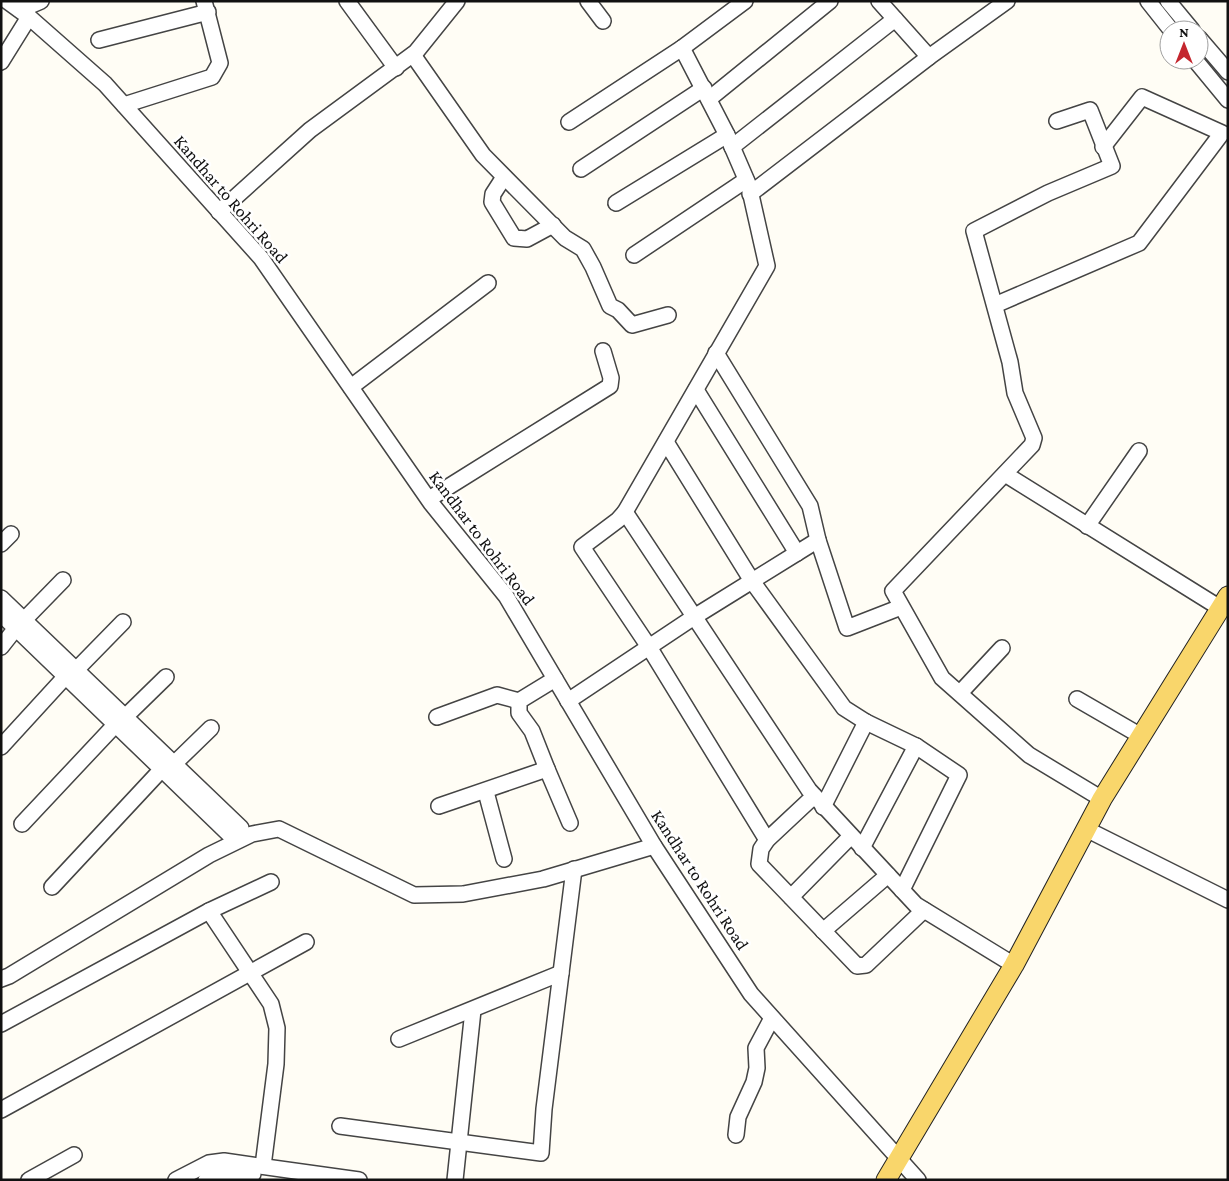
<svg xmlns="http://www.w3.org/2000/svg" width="1229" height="1181" viewBox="0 0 1229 1181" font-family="'Crimson Pro',serif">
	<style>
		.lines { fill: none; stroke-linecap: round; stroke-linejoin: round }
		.minor-casing { stroke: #444; stroke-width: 18 }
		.major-casing { stroke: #222; stroke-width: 21 }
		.minor { stroke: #fff; stroke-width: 15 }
		.major { stroke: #f9d66b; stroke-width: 19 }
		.labels { text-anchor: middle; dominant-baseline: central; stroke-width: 5; stroke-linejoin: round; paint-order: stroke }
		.street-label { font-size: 18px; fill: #111; stroke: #fff }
	</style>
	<rect width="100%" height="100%" fill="#fffdf5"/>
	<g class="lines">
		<g class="minor-casing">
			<g id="minor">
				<path d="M7,1l22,16 76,67 156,174 170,245 75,93 148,250 97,148 167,186"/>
				<path d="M347,1l49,67"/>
				<path d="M588,1l15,20"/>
				<path d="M879,1l50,56"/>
				<path d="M1148,1l23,29"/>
				<path d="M1168,1l24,29"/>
				<path d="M20,10l21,-9"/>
				<path d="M1199,38l29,34"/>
				<path d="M99,40l109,-28"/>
				<path d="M682,48l45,87 22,51 18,80 -142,246 -7,8 -36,27 67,100 118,193"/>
				<path d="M413,55l70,100 82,83 18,11 10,18 17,39 8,4 14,15 36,-10"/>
				<path d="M1195,60l33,40"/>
				<path d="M1,62l28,-45"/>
				<path d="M709,99l121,-98"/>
				<path d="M124,105l88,-28 8,-14 -16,-62"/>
				<path d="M1057,121l33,-11 22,56 -64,27 -74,38 36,131 5,31 19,45 -2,7 -139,146 49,87 87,77 73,44"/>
				<path d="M569,122l113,-74 63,-47"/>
				<path d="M732,147l163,-128"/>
				<path d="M581,169l123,-81"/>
				<path d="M504,177l-11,17 -1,8 22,36 13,1 26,-14"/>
				<path d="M750,194l179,-137 78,-56"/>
				<path d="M616,203l111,-68"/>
				<path d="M219,212l91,-82 106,-78 41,-51"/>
				<path d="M634,255l112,-75"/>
				<path d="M995,305l144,-62 83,-110 -80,-36 -39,50"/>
				<path d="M716,353l94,153 8,34 29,88 54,-21"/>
				<path d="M351,387l137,-104"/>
				<path d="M696,390l101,163"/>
				<path d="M666,442l86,139 92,127 22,14 50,24 43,29 -57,115"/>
				<path d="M1005,474l215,134"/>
				<path d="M429,499l181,-113 1,-8 -8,-27"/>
				<path d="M625,512l184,278 107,115 98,60"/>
				<path d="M1087,526l52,-75"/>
				<path d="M1,544l10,-10"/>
				<path d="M1,598l240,230 -9,9 -231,-223"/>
				<path d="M24,620l39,-40"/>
				<path d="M1,647l15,-19"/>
				<path d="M76,670l47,-48"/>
				<path d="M960,693l42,-45"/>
				<path d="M1077,699l64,37"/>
				<path d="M568,701l126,-84 124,-77"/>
				<path d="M125,717l41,-40"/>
				<path d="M437,717l60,-22 22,6"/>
				<path d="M1,747l65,-71"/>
				<path d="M174,764l37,-36"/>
				<path d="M547,769l23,54"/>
				<path d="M486,792l18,67"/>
				<path d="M814,796l-47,44 -6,9 -2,15 98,102 9,-1 58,-55"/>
				<path d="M439,806l108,-37 -15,-38 -13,-18v-12l36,-22"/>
				<path d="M823,807l43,-85"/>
				<path d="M22,824l94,-100"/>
				<path d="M1086,829l142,71"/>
				<path d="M862,848l54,-102"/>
				<path d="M52,887l110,-118"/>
				<path d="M791,897l60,-61"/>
				<path d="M209,911l62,93 6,24 -1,36 -13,102"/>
				<path d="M823,931l65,-56"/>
				<path d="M1,979l8,-3 200,-121 43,-21 27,-5 135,66 49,-1 80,-15 111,-33"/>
				<path d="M1,1024l208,-113 62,-29"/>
				<path d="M399,1039l162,-66"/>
				<path d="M1,1110l305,-168"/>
				<path d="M340,1126l201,27 3,-44 30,-240"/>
				<path d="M736,1135l2,-18 16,-35 3,-14 -1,-20 16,-30"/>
				<path d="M29,1180l45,-25"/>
				<path d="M176,1180l33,-17 15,-2 135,19"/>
				<path d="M206,1180l18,-8 29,2"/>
				<path d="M455,1180l18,-170"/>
			</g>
		</g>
		<g class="major-casing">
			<path id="major" d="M886,1180l128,-215 88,-166 126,-203"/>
		</g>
		<use href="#minor" class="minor"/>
		<use href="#major" class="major"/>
	</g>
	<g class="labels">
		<g class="street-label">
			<text transform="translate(231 199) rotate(49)">Kandhar to Rohri Road</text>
			<text transform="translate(482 538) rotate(53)">Kandhar to Rohri Road</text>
			<text transform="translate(700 880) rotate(57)">Kandhar to Rohri Road</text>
		</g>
	</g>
	<rect width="1229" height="1181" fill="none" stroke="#111111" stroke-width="5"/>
	<g transform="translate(1184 45)"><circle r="24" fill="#ffffff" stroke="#a0a0a0"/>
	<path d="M0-4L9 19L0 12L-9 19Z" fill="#c4262e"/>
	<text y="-8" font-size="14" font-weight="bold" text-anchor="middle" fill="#111111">N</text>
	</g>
</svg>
